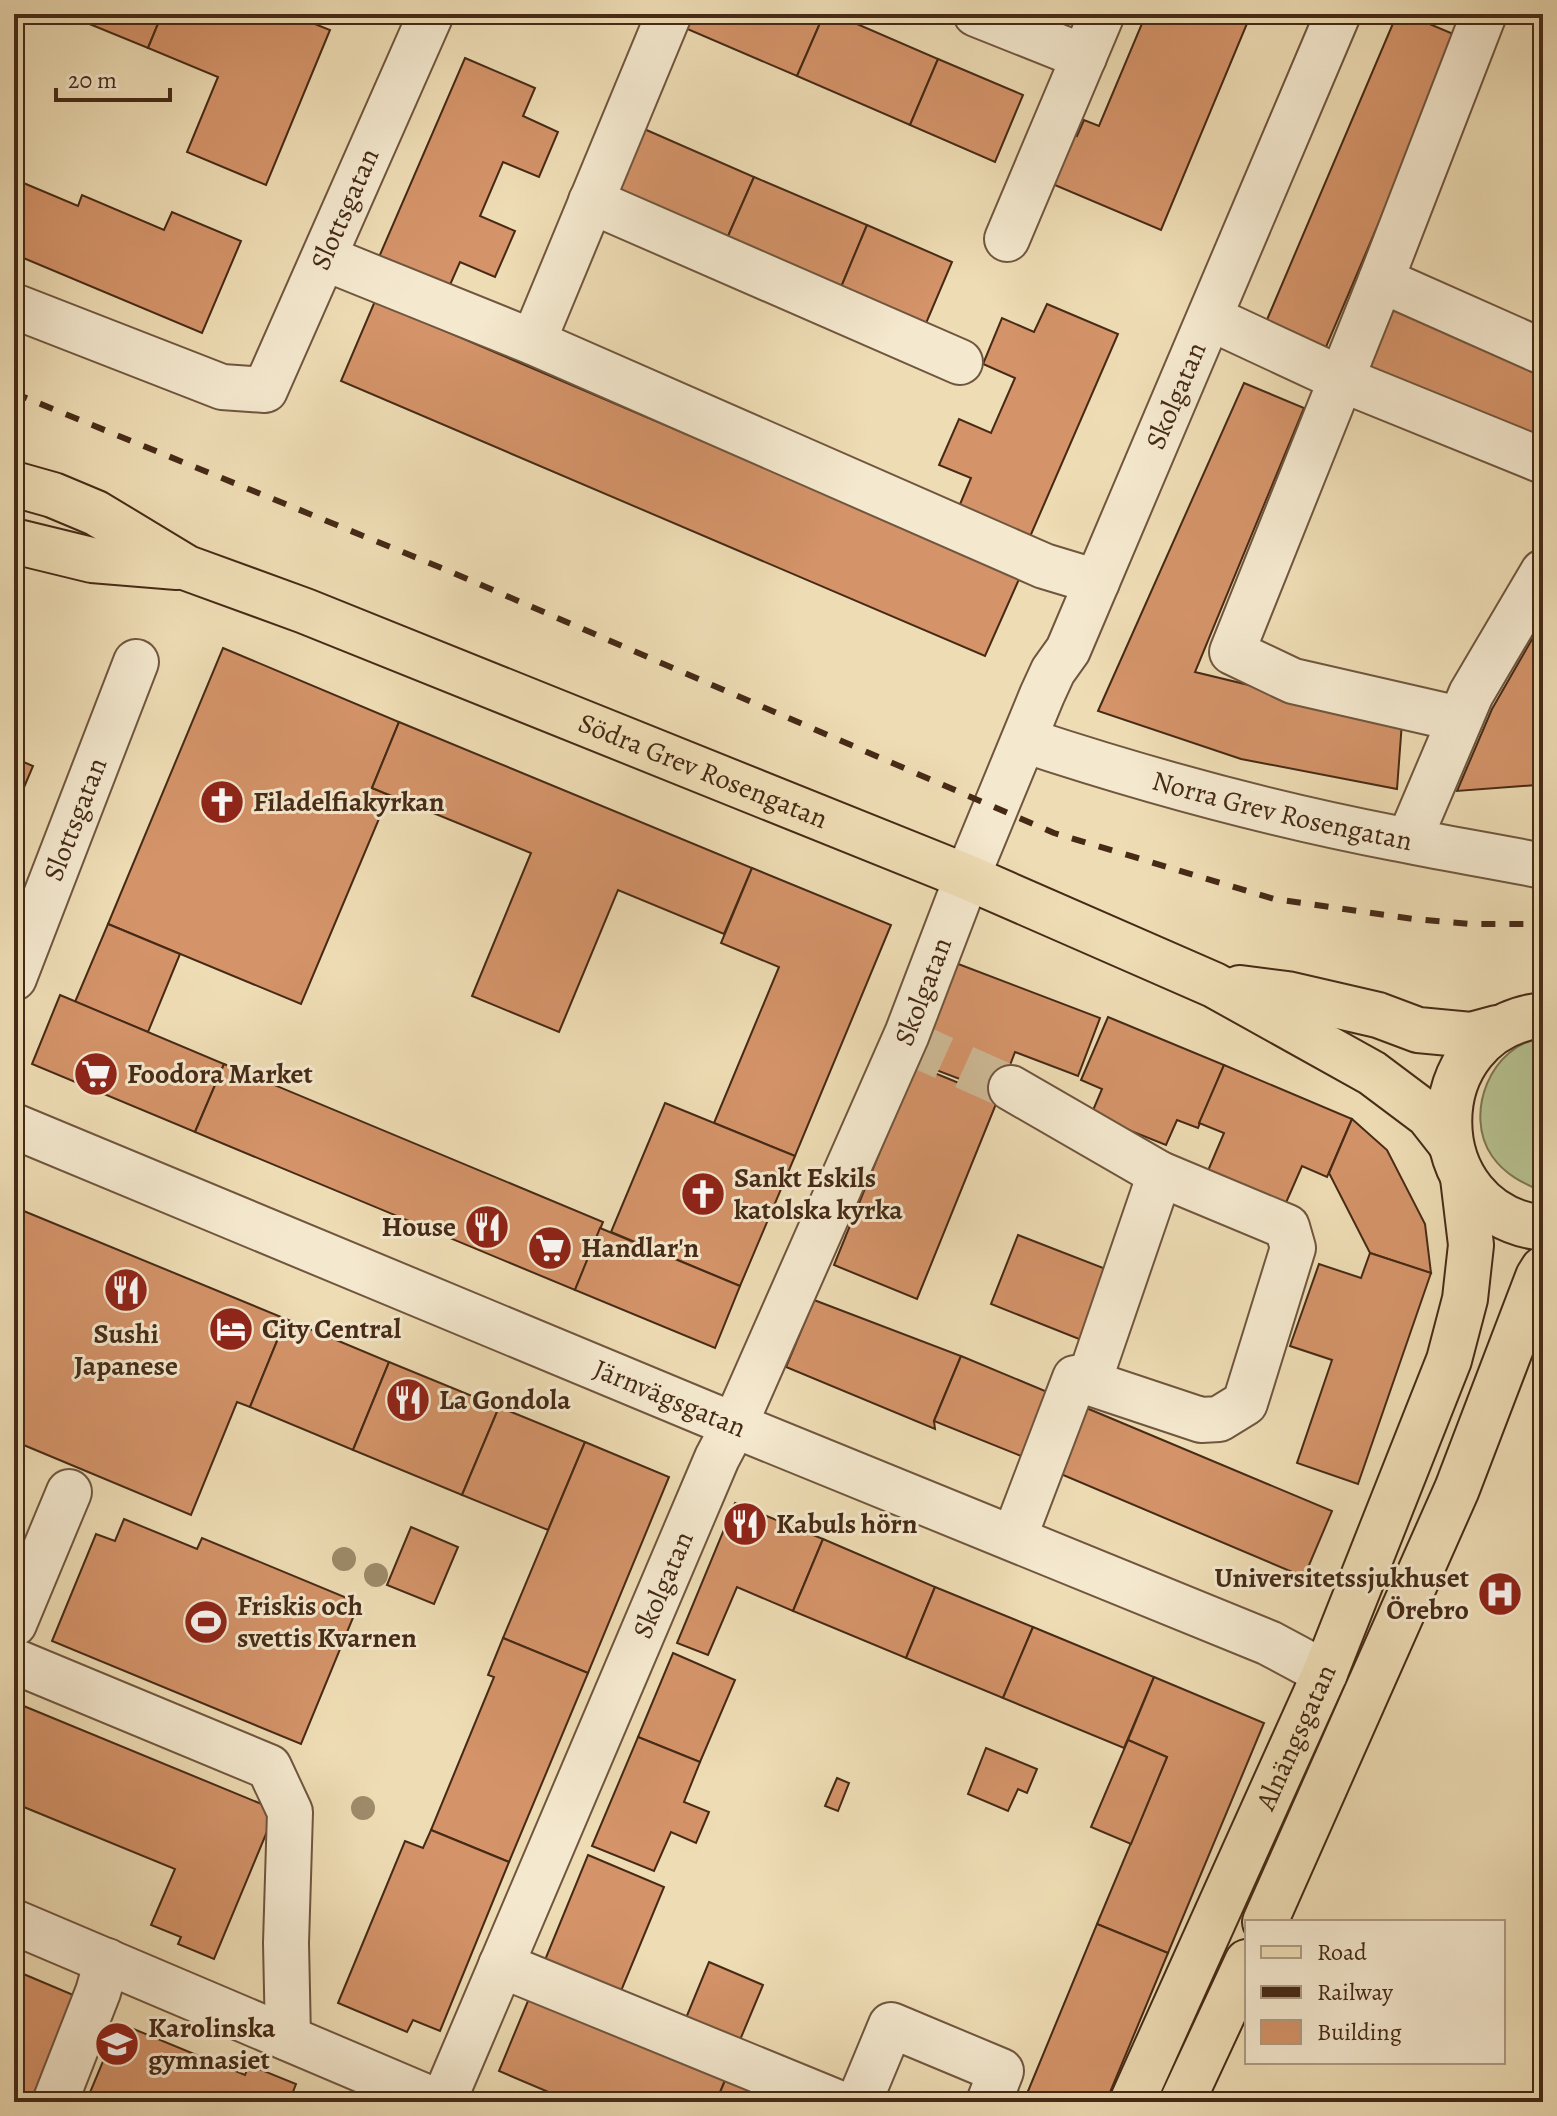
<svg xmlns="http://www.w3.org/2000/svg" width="1557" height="2116" viewBox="0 0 1557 2116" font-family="Alegreya,serif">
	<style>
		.green { fill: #b6c18f; stroke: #7e7652; stroke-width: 2 }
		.building { fill: #d49369; stroke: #462a16; stroke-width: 2 }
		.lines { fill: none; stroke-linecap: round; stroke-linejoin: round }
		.minor-tunnel { stroke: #ccb894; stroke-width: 44; stroke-dasharray: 44 22; stroke-linecap: butt }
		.minor-casing { stroke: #70563e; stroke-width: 48 }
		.major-casing { stroke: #462a16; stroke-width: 48 }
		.minor { stroke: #f4e8ce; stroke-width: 44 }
		.major { stroke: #eedcb4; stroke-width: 44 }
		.rail { stroke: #462a16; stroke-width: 6; stroke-dasharray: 14 14; stroke-linecap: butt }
		.tree { fill: #9e8b6a }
		.labels { text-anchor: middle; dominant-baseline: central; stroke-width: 6; stroke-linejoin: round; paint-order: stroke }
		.street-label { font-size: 28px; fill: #462a16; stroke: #f4e8ce }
		.poi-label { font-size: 28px; font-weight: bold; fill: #462a16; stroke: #f4e8ce; text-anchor: start }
	</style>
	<rect width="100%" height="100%" fill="#eedcb4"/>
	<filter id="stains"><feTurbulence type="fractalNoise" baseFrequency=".0025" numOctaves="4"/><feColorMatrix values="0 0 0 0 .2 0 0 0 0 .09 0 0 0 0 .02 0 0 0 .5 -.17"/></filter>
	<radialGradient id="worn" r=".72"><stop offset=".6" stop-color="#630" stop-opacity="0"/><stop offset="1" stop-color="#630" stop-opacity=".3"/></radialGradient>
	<path class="green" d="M1543,1038v154c-20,-9 -38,-17 -51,-36 -29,-42 -1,-112 51,-118z"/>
	<g class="building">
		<path d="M65,14h97l-14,34z"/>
		<path d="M162,14h128l40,16 -64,155 -79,-33 31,-75 -70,-29z"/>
		<path d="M682,14h142l-27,62 -119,-51z"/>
		<path d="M824,14h10l104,45 -28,66 -113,-49z"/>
		<path d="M1146,14h105l-90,216 -111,-47 21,-51 6,4 7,-16 15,6z"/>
		<path d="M1397,14h9l52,22 -132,311 -60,-25z"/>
		<path d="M465,58l70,30 -12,28 35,16 -19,45 -36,-15 -23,54 35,15 -20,46 -35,-15 -14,32 -70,-30z"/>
		<path d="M938,59l85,36 -28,67 -85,-37z"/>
		<path d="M635,125l119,52 -29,66 -119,-51z"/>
		<path d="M754,177l113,48 -28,67 -114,-49z"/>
		<path d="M14,179l64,27 4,-11 82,35 8,-18 69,29 -39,92 -188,-79z"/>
		<path d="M867,225l85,37 -28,66 -85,-36z"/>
		<path d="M375,301l645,276 -35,79 -644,-275z"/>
		<path d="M1047,304l71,30 -89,205 -71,-30 13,-31 -32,-13 20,-46 32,14 24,-55 -32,-14 19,-46 32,14z"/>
		<path d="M1391,309l152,63v70l-177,-73z"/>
		<path d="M1244,383l60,25 -109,264 207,50 -5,67 -156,-30 -143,-48z"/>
		<path d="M1543,620v142l-7,23 -79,6 35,-82z"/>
		<path d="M223,648l176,74 -27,66 17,7 -88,209 -193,-80z"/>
		<path d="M399,722l353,146 -28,66 -106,-44 -59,142 -87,-36 59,-143 -159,-65z"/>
		<path d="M14,758l19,8 -19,45z"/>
		<path d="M752,868l139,57 -96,231 -81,-33 65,-156 -58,-24z"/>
		<path d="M108,924l72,30 -32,78 -73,-30z"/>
		<path d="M953,962l147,56 -22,58 -63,-24 -16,42 -84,-32z"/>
		<path d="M60,995l164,69 -29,68 -163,-68z"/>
		<path d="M1108,1017l116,48 -26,63 -21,-8 -11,25 -75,-30 11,-26 -21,-9z"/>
		<path d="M224,1064l379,158 -28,68 -380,-158z"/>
		<path d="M915,1065l83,34 -81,200 -83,-34z"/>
		<path d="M1224,1065l128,54 -25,58 -25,-11 -17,39 -78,-32 17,-40 -25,-10z"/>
		<path d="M665,1103l130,53 -55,130 -129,-54z"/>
		<path d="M1352,1119l35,31 38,74 6,49 -61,-20 -41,-80z"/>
		<path d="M14,1207l272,112 -36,88 -13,-5 -46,113 -177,-74z"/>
		<path d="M600,1228l140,58 -25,62 -140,-58z"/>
		<path d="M1018,1235l93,36 -27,70 -93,-37z"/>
		<path d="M1370,1253l61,20 -73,211 -61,-21 35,-103 -42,-14 29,-82 42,14z"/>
		<path d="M814,1300l147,56 -27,65 1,8 -149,-62z"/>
		<path d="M286,1319l103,43 -36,88 -103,-43z"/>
		<path d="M961,1356l96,40 -26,64 -97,-39z"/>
		<path d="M389,1362l110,45 -37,88 -109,-45z"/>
		<path d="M499,1407l86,35 -37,88 -86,-35z"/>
		<path d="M1084,1407l248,104 -28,66 -248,-105z"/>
		<path d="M14,1441l9,4 -9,22z"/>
		<path d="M585,1442l84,35 -81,196 -85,-35z"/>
		<path d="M735,1503l88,36 -30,72 -56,-24 -29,68 -31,-12z"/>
		<path d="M124,1519l73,30 5,-11 157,65 -58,141 -249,-103 44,-107 19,7z"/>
		<path d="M411,1527l47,20 -24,57 -47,-19z"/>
		<path d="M823,1539l112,48 -29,71 -113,-47z"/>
		<path d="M935,1587l98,40 -30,71 -97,-40z"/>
		<path d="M1033,1627l121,50 -30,71 -121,-50z"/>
		<path d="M503,1638l85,35 -79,189 -78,-32 63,-153 -6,-2z"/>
		<path d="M673,1653l62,27 -35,82 -62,-25z"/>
		<path d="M1154,1677l110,46 -96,230 -71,-29 70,-167 -39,-17z"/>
		<path d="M14,1702l262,108 -62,149 -36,-15 3,-7 -30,-12 24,-56 -161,-66z"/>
		<path d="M638,1737l62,25 -16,40 25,10 -13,31 -25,-11 -17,39 -62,-25z"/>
		<path d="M1128,1740l39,17 -36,87 -40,-17z"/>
		<path d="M986,1748l51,21 -10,24 -9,-4 -10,22 -40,-17z"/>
		<path d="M837,1778l12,5 -11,28 -13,-5z"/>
		<path d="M431,1830l78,32 -69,169 -27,-11 -6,12 -69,-29 67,-162 18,7z"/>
		<path d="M588,1855l76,32 -43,104 -76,-31z"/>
		<path d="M1097,1924l71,29 -62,149h-64l-16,-6z"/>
		<path d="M709,1962l54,23 -23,55 -54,-22z"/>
		<path d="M14,1970l64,27 -44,105h-20z"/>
		<path d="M530,1996l196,82 -10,24h-144l-73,-31z"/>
		<path d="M119,2023l126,52 4,-10 47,19 -5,13 11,5h-216z"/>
		<path d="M726,2078l59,24h-69z"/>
		<path d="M1015,2090l27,12h-32z"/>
	</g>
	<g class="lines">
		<path class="minor-tunnel" d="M904,1040l107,48"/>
		<g class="minor-casing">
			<g id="minor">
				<path d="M976,14l108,43"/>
				<path d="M591,201l369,161"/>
				<path d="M1007,239l95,-225"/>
				<path d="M342,265l191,77 511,224 53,16"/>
				<path d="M1381,280l162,72"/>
				<path id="s1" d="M14,306l208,81 43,3 166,-376"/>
				<path d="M1210,318l131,61 202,82"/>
				<path d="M533,342l136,-328"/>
				<path d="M1459,719l-166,-38 -61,-29 149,-372 103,-266"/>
				<path id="s2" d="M1024,740c121,40 246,74 370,98 49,10 99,18 149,28"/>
				<path d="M1409,840l62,-146 72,-122"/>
				<path id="s3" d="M14,978l122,-316"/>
				<path d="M1011,1088l149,86 127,53 6,21 -48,155 -26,16 -18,1 -126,-42 -61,160"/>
				<path id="s4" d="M14,1126l693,288 562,229 56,30"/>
				<path d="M1089,1381l71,-207"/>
				<path d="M14,1624l55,-132"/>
				<path d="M14,1661l255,106 21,45 -4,131 2,95"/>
				<path d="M14,1922l424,180"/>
				<path d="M501,1965l335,137"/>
				<path d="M55,2102l43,-110 9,-31"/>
				<path id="s5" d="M443,2102l274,-644 18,-34 172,-390 60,-157 75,-182 11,-24 15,-21 270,-636"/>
				<path d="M859,2102l32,-77 110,46 -12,31"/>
			</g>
		</g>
		<g class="major-casing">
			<g id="major">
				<path id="s6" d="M14,484l39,11 43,18 91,55 118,43 662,266 247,108 158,88 56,42 22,28"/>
				<path d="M14,541l78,19 85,7"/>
				<path d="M1240,988l47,6 91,21 40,15 53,5 26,-7"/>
				<path d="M1543,1015c-125,14 -125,199 0,213"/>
				<path d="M1265,1922l192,-433 81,-212 5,-8"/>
				<path id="s7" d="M1132,2102l193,-429 124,-313 16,-61 6,-54 -8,-67"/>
				<path d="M1182,2102l65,-140"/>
			</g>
		</g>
		<use href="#minor" class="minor"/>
		<use href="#major" class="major"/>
		<path class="rail" d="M14,393l435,178 605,262 220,66 140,20 57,5h72"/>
	</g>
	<g class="tree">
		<circle cx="344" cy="1559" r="12"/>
		<circle cx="376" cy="1575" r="12"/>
		<circle cx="363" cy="1808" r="12"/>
	</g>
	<defs>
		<g id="church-disc" transform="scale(2.3)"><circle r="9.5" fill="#8f2418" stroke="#f4e8ce"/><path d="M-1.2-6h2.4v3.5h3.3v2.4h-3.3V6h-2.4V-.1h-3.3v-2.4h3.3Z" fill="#fff"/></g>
		<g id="supermarket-disc" transform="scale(2.3)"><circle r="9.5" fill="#8f2418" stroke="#f4e8ce"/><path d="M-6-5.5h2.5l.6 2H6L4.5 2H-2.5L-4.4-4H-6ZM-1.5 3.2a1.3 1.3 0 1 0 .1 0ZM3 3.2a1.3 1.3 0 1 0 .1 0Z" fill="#fff"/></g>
		<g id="restaurant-disc" transform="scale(2.3)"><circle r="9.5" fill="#8f2418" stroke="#f4e8ce"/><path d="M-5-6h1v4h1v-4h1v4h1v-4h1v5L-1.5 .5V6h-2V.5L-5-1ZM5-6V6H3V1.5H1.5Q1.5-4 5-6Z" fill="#fff"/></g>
		<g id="hotel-disc" transform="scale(2.3)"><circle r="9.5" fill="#8f2418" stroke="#f4e8ce"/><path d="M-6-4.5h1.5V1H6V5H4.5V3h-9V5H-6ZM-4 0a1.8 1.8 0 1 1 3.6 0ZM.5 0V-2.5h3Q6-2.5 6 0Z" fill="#fff"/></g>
		<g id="hospital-disc" transform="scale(2.3)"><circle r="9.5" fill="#8f2418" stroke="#f4e8ce"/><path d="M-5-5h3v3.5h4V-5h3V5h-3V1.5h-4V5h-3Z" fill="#fff"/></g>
		<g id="stadium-disc" transform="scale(2.3)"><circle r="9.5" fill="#8f2418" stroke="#f4e8ce"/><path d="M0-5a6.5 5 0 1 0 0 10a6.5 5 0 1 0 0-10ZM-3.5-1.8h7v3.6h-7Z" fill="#fff"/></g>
		<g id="school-disc" transform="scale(2.3)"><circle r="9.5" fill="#8f2418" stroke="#f4e8ce"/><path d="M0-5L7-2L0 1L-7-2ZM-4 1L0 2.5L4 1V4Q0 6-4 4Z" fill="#fff"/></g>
	</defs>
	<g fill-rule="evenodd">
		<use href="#church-disc" x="222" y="802"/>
		<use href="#supermarket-disc" x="96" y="1074"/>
		<use href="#church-disc" x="703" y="1194"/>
		<use href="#restaurant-disc" x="487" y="1227"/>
		<use href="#supermarket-disc" x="550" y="1248"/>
		<use href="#restaurant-disc" x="126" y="1290"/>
		<use href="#hotel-disc" x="231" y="1329"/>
		<use href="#restaurant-disc" x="408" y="1400"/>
		<use href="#restaurant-disc" x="745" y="1524"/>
		<use href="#hospital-disc" x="1500" y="1594"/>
		<use href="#stadium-disc" x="206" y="1622"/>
		<use href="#school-disc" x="117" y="2044"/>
	</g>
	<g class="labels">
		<g class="street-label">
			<text stroke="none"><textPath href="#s1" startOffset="464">Slottsgatan</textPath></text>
			<text stroke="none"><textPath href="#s5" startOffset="1858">Skolgatan</textPath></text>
			<text stroke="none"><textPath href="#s6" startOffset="748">Södra Grev Rosengatan</textPath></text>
			<text stroke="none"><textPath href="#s2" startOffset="268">Norra Grev Rosengatan</textPath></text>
			<text stroke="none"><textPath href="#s3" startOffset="170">Slottsgatan</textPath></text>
			<text stroke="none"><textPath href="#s5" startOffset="1210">Skolgatan</textPath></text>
			<text stroke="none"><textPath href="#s4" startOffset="710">Järnvägsgatan</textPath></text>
			<text stroke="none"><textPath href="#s5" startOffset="562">Skolgatan</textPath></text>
			<text stroke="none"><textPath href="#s7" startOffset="400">Alnängsgatan</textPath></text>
		</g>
		<g class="poi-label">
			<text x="253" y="802">Filadelfiakyrkan</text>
			<text x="127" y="1074">Foodora Market</text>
			<text x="734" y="1178">Sankt Eskils<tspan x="734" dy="32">katolska kyrka</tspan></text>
			<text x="456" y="1227" text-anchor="end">House</text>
			<text x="581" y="1248">Handlar'n</text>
			<text x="262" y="1329">City Central</text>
			<text x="126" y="1334" text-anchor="middle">Sushi<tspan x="126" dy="32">Japanese</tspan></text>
			<text x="439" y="1400">La Gondola</text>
			<text x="776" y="1524">Kabuls hörn</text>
			<text x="1469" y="1578" text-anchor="end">Universitetssjukhuset<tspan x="1469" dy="32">Örebro</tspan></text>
			<text x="237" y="1606">Friskis och<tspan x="237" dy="32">svettis Kvarnen</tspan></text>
			<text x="148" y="2028">Karolinska<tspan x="148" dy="32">gymnasiet</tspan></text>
		</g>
	</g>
	<rect width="1557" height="2116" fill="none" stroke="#eedcb4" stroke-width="48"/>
	<rect x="16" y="16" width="1525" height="2084" fill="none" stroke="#462a16" stroke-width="4"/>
	<rect x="24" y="24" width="1509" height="2068" fill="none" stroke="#462a16" stroke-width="2"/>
	<rect x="1245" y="1920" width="260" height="144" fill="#f4e8ce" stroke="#ae9c84" stroke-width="2"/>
	<rect x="1261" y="1946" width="40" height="12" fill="#eedcb4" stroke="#ae9c84" stroke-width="2"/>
	<text x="1317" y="1960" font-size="24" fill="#462a16">Road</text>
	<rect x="1261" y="1986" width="40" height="12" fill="#462a16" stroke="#ae9c84" stroke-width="2"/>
	<text x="1317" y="2000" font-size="24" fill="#462a16">Railway</text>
	<rect x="1261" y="2020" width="40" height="24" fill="#d49369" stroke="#ae9c84" stroke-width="2"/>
	<text x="1317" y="2040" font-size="24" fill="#462a16">Building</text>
	<path d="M56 88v12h114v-12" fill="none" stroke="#462a16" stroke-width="4"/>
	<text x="68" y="88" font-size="24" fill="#462a16" stroke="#f4e8ce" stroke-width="6" paint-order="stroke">20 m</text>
	<rect width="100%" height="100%" filter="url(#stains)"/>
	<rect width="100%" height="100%" fill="url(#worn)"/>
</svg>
